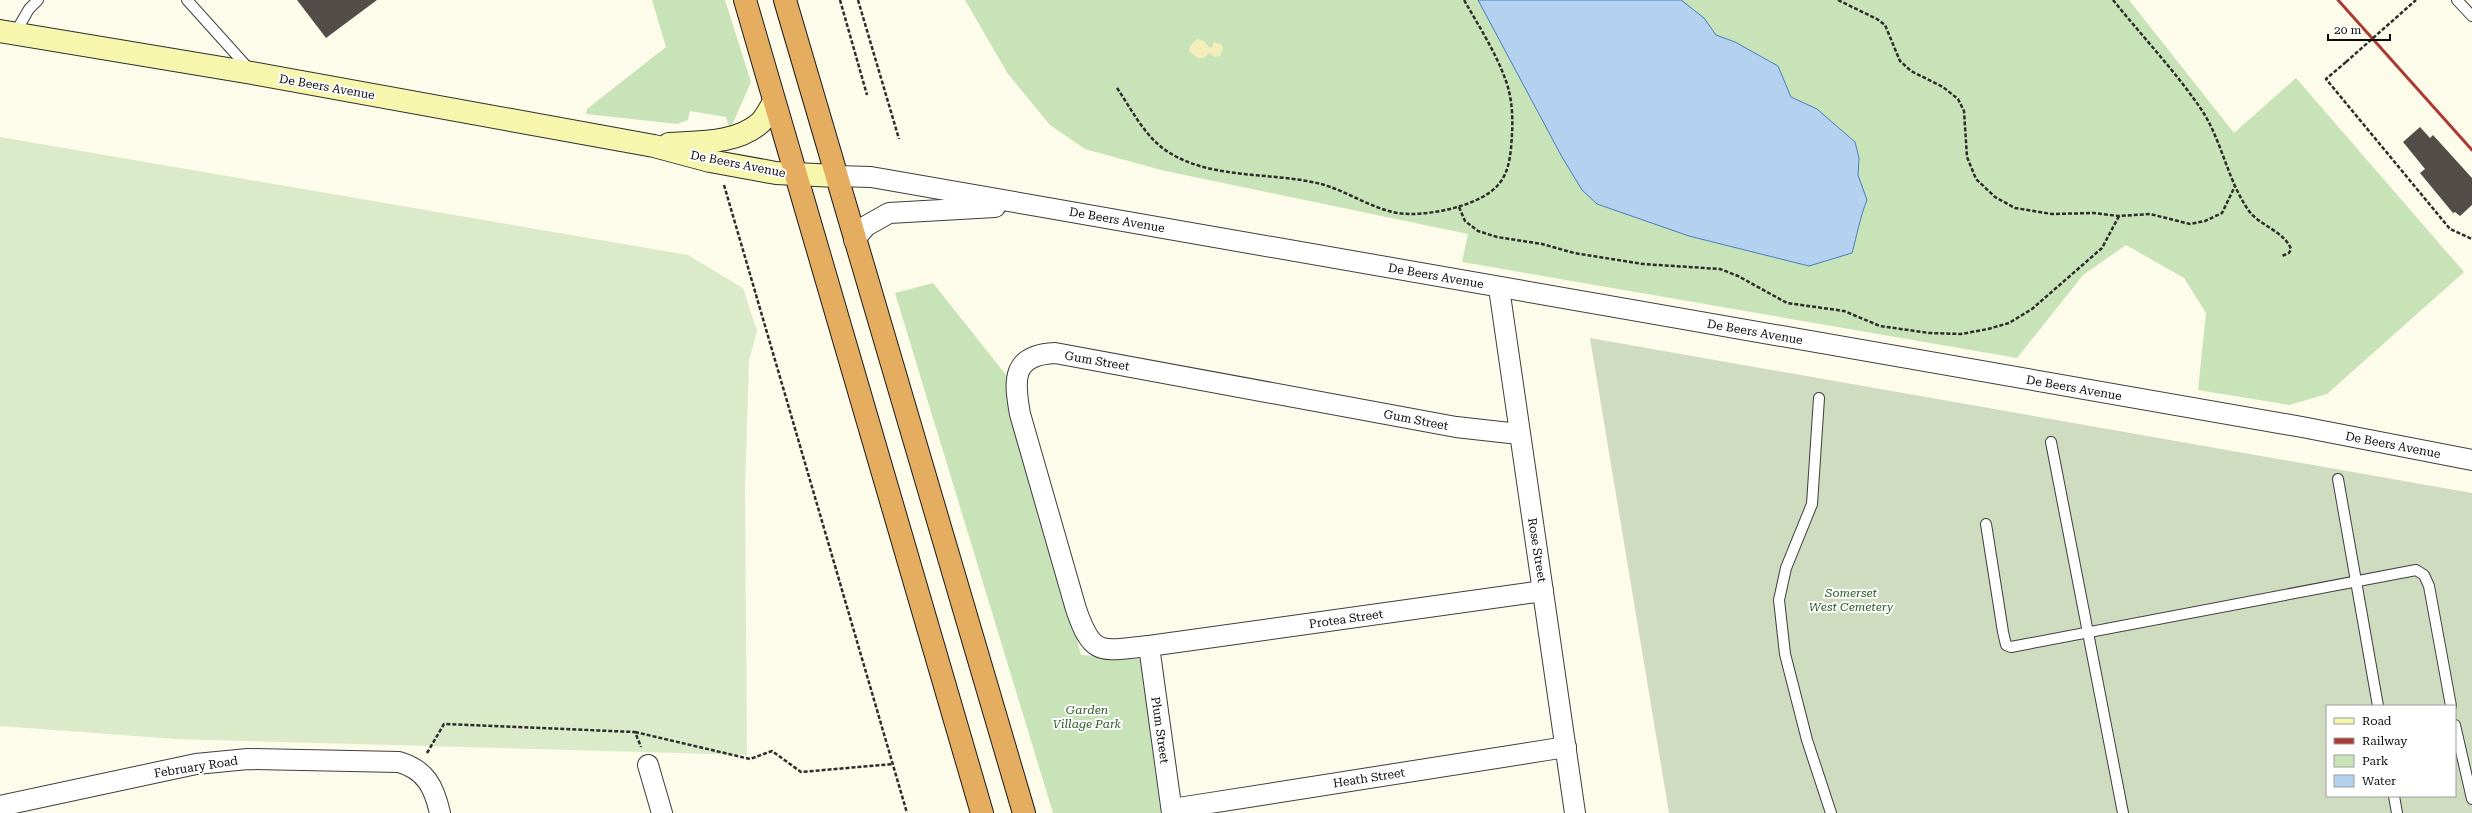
<svg xmlns="http://www.w3.org/2000/svg" width="2472" height="813" viewBox="0 0 2472 813" font-family="'Roboto Serif',serif">
	<style>
		.green { fill: #c9e3b8 }
		.sand { fill: #f4eebb }
		.cemetery { fill: #cfdcbf; fill-rule: evenodd }
		.pitch { fill: #dbebc9 }
		.water { fill: #b4d2ef; stroke: #437ebe }
		.building { fill: #524d48 }
		.lines { fill: none; stroke-linecap: round; stroke-linejoin: round }
		.lane-casing { stroke: #3e3e3e; stroke-width: 12 }
		.street-casing { stroke: #3e3e3e; stroke-width: 22 }
		.secondary-casing { stroke: #2d2d2d; stroke-width: 24 }
		.highway-casing { stroke: #1c1c1c; stroke-width: 24 }
		.path { stroke: #2d2d2d; stroke-width: 2.5; stroke-dasharray: 4 2; stroke-linecap: butt }
		.lane { stroke: #fff; stroke-width: 10 }
		.street { stroke: #fff; stroke-width: 20 }
		.secondary { stroke: #f6f7ac; stroke-width: 22 }
		.highway { stroke: #e5ad60; stroke-width: 22 }
		.rail { stroke: #ab3a32; stroke-width: 3 }
		.path-bridge { stroke: #2d2d2d; stroke-width: 2.5; stroke-dasharray: 4 2; stroke-linecap: butt }
		.labels { text-anchor: middle; dominant-baseline: central; stroke-width: 4; stroke-linejoin: round; paint-order: stroke }
		.street-label { font-size: 12px; fill: #0b0b0b; stroke: #fff }
		.park-label { font-size: 12px; font-style: italic; fill: #275b22; stroke: #fff }
	</style>
	<rect width="100%" height="100%" fill="#fdfbea"/>
	<g class="green">
		<path d="M652,0h73l26,82 -21,48 -4,-13 -36,-6 -2,9 -11,4 -91,-10 1,-5 79,-62z"/>
		<path d="M965,0h1164l105,133 62,-55 168,194 -137,122 -38,11 -91,-15 8,-77 -22,-35 -58,-33 -43,30 -66,83 -555,-96 6,-28 -307,-64 -76,-21 -35,-24 -42,-51z"/>
		<path d="M933,283l77,97 71,275 59,4 21,154h-108l-158,-520z"/>
	</g>
	<path class="sand" d="M1197,39l7,2 5,6 3,1 2,-6 7,2 2,4 -3,8 -5,1 -6,-4 -5,5h-6l-9,-7 1,-5z"/>
	<path class="cemetery" d="M1590,338l882,155v320h-803zM2327,706h128v90h-128z"/>
	<path class="pitch" d="M0,137l688,118 55,33 14,43 -8,30 -4,127 2,267 -571,-16 -176,-13z"/>
	<path class="water" d="M1478,0h203l23,18 12,17 19,7 43,24 13,31 26,12 38,33 4,16 -1,17 9,25c-7,17 -10,35 -15,53l-43,13 -120,-30 -92,-32 -15,-14 -20,-33z"/>
	<g class="building">
		<path d="M297,0h80l-51,38z"/>
		<path d="M2420,127l10,11 3,-3 39,43v27l-12,11 -5,-4 -2,1 -33,-40 5,-4 -22,-27z"/>
	</g>
	<g class="lines">
		<g class="lane-casing">
			<g id="lane">
				<path d="M187,0l63,70"/>
				<path d="M2457,0l15,16"/>
				<path d="M15,33l14,-24 9,-9"/>
				<path d="M1819,398l-7,106 -26,64 -7,32 6,54 22,86 24,73"/>
				<path d="M2051,442l72,371"/>
				<path d="M2338,479l40,227"/>
				<path d="M1986,524l17,108 3,13 5,2 405,-77 8,5 5,11 22,120"/>
				<path d="M2455,725l17,74"/>
				<path d="M2394,796l3,17"/>
			</g>
		</g>
		<g class="street-casing">
			<g id="street">
				<path d="M836,176l35,1 166,29 1265,221 170,33"/>
				<path d="M854,240l12,-14 23,-13 106,-6"/>
				<path d="M1499,288l76,525"/>
				<path d="M1519,434l-63,-7 -401,-74c-44,2 -41,28 -35,61l56,195c17,50 26,41 73,37l394,-55"/>
				<path d="M1149,646l23,167"/>
				<path d="M648,765l14,48"/>
				<path d="M0,806l196,-42 52,-5 151,3c27,8 35,25 41,51"/>
				<path d="M1172,809l394,-62"/>
			</g>
		</g>
		<g class="secondary-casing">
			<g id="secondary">
				<path d="M0,31l252,42 402,73 56,15 66,12 60,3"/>
				<path d="M669,144c30,-2 67,0 91,-21 6,-6 10,-15 14,-21"/>
			</g>
		</g>
		<g class="highway-casing">
			<g id="highway">
				<path d="M745,0l237,813"/>
				<path d="M785,0l239,813"/>
			</g>
		</g>
		<g class="path">
			<path d="M840,0l27,95"/>
			<path d="M858,0l41,139"/>
			<path d="M1838,0l39,19 8,6 15,36 11,10 32,16 15,12 6,12 3,46 9,22 19,18 20,11 37,6 42,-1 25,3 31,-2 40,10 15,-3 17,-8 13,-27"/>
			<path d="M2113,0c29,36 62,71 88,109 21,31 26,71 48,102 11,15 35,20 42,38l-2,4 -7,3"/>
			<path d="M2346,62l-20,17 124,150 22,10"/>
			<path d="M1117,88c13,19 25,43 43,58 43,35 110,25 161,38 30,8 57,30 89,30 26,0 71,-9 88,-29 12,-13 13,-34 14,-51 1,-17 0,-36 -6,-53 -10,-28 -27,-55 -42,-81"/>
			<path d="M724,185l183,628"/>
			<path d="M1459,207l6,14 13,10 19,6 45,7 32,9 69,11 77,5 18,7 49,27 57,8 36,15 49,7 32,1 27,-5 21,-6 23,-14 70,-61 17,-32"/>
			<path d="M635,732l115,27 22,-8 29,21 92,-8"/>
			<path d="M427,753l17,-29 191,8 6,15"/>
		</g>
		<use href="#lane" class="lane"/>
		<use href="#street" class="street"/>
		<use href="#secondary" class="secondary"/>
		<use href="#highway" class="highway"/>
		<path class="rail" d="M2338,0l134,150"/>
		<path class="path-bridge" d="M2346,62l70,-62"/>
	</g>
	<g class="labels">
		<g class="street-label">
			<text transform="translate(327 87) rotate(10)">De Beers Avenue</text>
			<text transform="translate(738 164) rotate(11)">De Beers Avenue</text>
			<text transform="translate(1117 220) rotate(10)">De Beers Avenue</text>
			<text transform="translate(1436 276) rotate(10)">De Beers Avenue</text>
			<text transform="translate(1755 332) rotate(10)">De Beers Avenue</text>
			<text transform="translate(1097 361) rotate(10)">Gum Street</text>
			<text transform="translate(2074 388) rotate(10)">De Beers Avenue</text>
			<text transform="translate(1416 420) rotate(11)">Gum Street</text>
			<text transform="translate(2393 445) rotate(11)">De Beers Avenue</text>
			<text transform="translate(1537 550) rotate(81)">Rose Street</text>
			<text transform="translate(1346 619) rotate(-8)">Protea Street</text>
			<text transform="translate(1160 730) rotate(82)">Plum Street</text>
			<text transform="translate(196 767) rotate(-9)">February Road</text>
			<text transform="translate(1369 778) rotate(-9)">Heath Street</text>
		</g>
		<g class="park-label">
			<text x="1851" y="593">Somerset<tspan x="1851" dy="14">West Cemetery</tspan></text>
			<text x="1087" y="710">Garden<tspan x="1087" dy="14">Village Park</tspan></text>
		</g>
	</g>
	<rect x="2326" y="705" width="130" height="92" fill="#ffffff" stroke="#9d9d9d"/>
	<rect x="2334" y="718" width="20" height="6" fill="#f6f7ac" stroke="#9d9d9d"/>
	<text x="2362" y="725" font-size="12" fill="#0b0b0b">Road</text>
	<rect x="2334" y="738" width="20" height="6" fill="#ab3a32" stroke="#9d9d9d"/>
	<text x="2362" y="745" font-size="12" fill="#0b0b0b">Railway</text>
	<rect x="2334" y="755" width="20" height="12" fill="#c9e3b8" stroke="#9d9d9d"/>
	<text x="2362" y="765" font-size="12" fill="#0b0b0b">Park</text>
	<rect x="2334" y="775" width="20" height="12" fill="#b4d2ef" stroke="#9d9d9d"/>
	<text x="2362" y="785" font-size="12" fill="#0b0b0b">Water</text>
	<path d="M2328 34v6h62v-6" fill="none" stroke="#0b0b0b" stroke-width="2"/>
	<text x="2334" y="34" font-size="12" fill="#0b0b0b" stroke="#ffffff" stroke-width="3" paint-order="stroke">20 m</text>
</svg>
